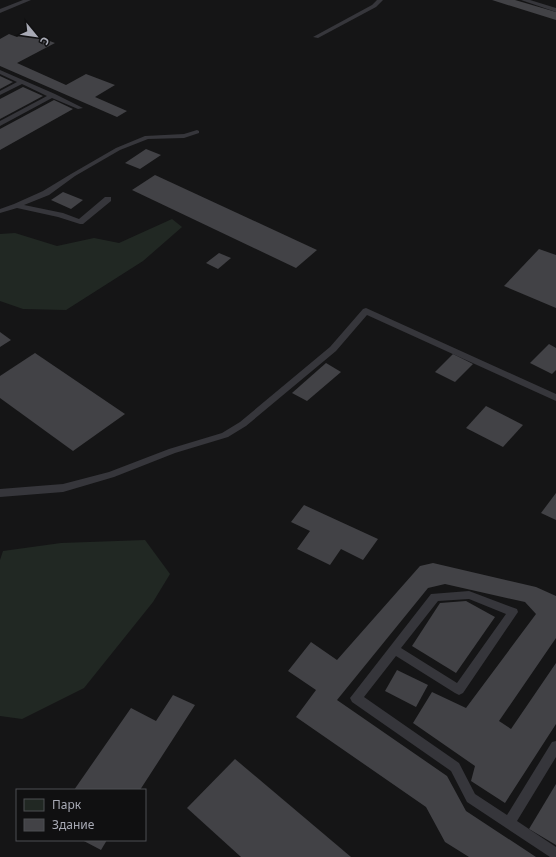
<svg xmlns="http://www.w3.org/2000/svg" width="556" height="857" viewBox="0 0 556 857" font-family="'Noto Sans',sans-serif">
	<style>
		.green { fill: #212823 }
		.building { fill: #424246 }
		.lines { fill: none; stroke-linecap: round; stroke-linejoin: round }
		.service { fill: #36363b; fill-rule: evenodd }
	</style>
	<rect width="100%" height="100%" fill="#151516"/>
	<g class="green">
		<path d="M172,219l10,8 -39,34 -77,49 -43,-1 -23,-8v-67l15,-1 42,13 37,-8 25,5z"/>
		<path d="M145,540l25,34 -17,28 -69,86 -62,31 -22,-3v-156l3,-9 58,-8z"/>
	</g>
	<g class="building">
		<path d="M492,0h23l41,12v8z"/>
		<path d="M26,32l29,11 -38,20 49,22 20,-11 29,11 -20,12 32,14 -10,6 -117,-51v-27l9,-5 8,3z"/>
		<path d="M0,76l13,6 -13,7z"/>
		<path d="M23,87l20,9 -43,23v-20z"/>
		<path d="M54,100l19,9 -73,41v-21z"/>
		<path d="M146,149l15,6 -21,14 -15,-6z"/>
		<path d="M155,175l162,75 -21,18 -164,-78z"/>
		<path d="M63,192l20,8 -12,9 -20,-9z"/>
		<path d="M539,249l17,6v53l-52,-22z"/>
		<path d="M219,253l12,5 -13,11 -12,-6z"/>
		<path d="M0,332l11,8 -11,7z"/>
		<path d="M549,344l7,4v22l-4,4 -22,-11z"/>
		<path d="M35,353l90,61 -52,37 -73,-53v-22z"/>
		<path d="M453,354l20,10 -18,18 -20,-10z"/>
		<path d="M326,363l15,9 -34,29 -15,-8z"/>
		<path d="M486,406l37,19 -20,22 -37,-19z"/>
		<path d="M556,493v27l-15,-7z"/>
		<path d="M304,505l74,34 -15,21 -22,-11 -11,16 -33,-16 13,-18 -19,-9z"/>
		<path d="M433,563l103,24 20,9v42l-57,83 12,8 45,-66v61l-51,79 -34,-22 4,-15 -62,-43 19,-31 34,16 70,-94 -11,-12 -80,-18 -17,4 -91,112 110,76 19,35 70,46h-67l-24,-15 -19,-35 -130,-90 20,-27 -28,-19 23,-29 26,18 83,-94z"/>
		<path d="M466,601l29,16 -39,56 -44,-27 28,-43z"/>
		<path d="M397,670l31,15 -12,22 -31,-16z"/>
		<path d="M173,695l22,10 -55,85h-66l57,-82 25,13z"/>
		<path d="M235,759l116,98h-110l-54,-49z"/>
		<path d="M556,784v61l-27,-16z"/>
		<path d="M82,840h25l-6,10z"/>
	</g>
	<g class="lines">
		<g class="service">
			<path d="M23,0h8l-31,13v-4z"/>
			<path d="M377,0h6l-7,7 -58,31 -5,-1 59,-32z"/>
			<path d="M521,0h9l26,8v4z"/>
			<path d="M0,70l55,24 28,14 -5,1 -26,-11 -52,28v-5l47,-25 -25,-12 -22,11v-4l17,-9 -17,-8z"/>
			<path d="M197,130l2,1v2l-15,5 -36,1 -28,11 -45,26 -26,19 -25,10 39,8 16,6 26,-22h6v4l-28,23h-3l-22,-7 -41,-9 -17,5v-4l14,-5 29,-13 28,-17 45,-26 29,-12 39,-2z"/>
			<path d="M366,308l190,86v7l-189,-86 -31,36 -90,75 -18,11 -53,16 -61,24 -51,15 -63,5v-8l63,-5 46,-12 60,-23 53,-16 18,-11 90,-75 33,-38z"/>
			<path d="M469,591l48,18 1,3 -55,81 -4,2 -4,-2 -59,-37 -32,41 95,66 16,31 32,21 45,-73 4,-1v16l-39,64 39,26v10h-6l-83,-55 -16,-31 -99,-69 -2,-4 81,-104zM469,599l37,15 -49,69 -56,-35 37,-47z"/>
		</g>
	</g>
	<rect x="16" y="789" width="130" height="52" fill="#101011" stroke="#4d4e53"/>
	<rect x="24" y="799" width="20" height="12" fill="#212823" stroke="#4d4e53"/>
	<text x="52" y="809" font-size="12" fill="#a8aab5">Парк</text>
	<rect x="24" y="819" width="20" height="12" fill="#424246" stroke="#4d4e53"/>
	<text x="52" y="829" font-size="12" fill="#a8aab5">Здание</text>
	<g transform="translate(36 36) rotate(119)" stroke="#101011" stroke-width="3" paint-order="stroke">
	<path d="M0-3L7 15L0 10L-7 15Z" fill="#a8aab5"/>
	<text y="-6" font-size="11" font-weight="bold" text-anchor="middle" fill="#a8aab5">С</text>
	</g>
</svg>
